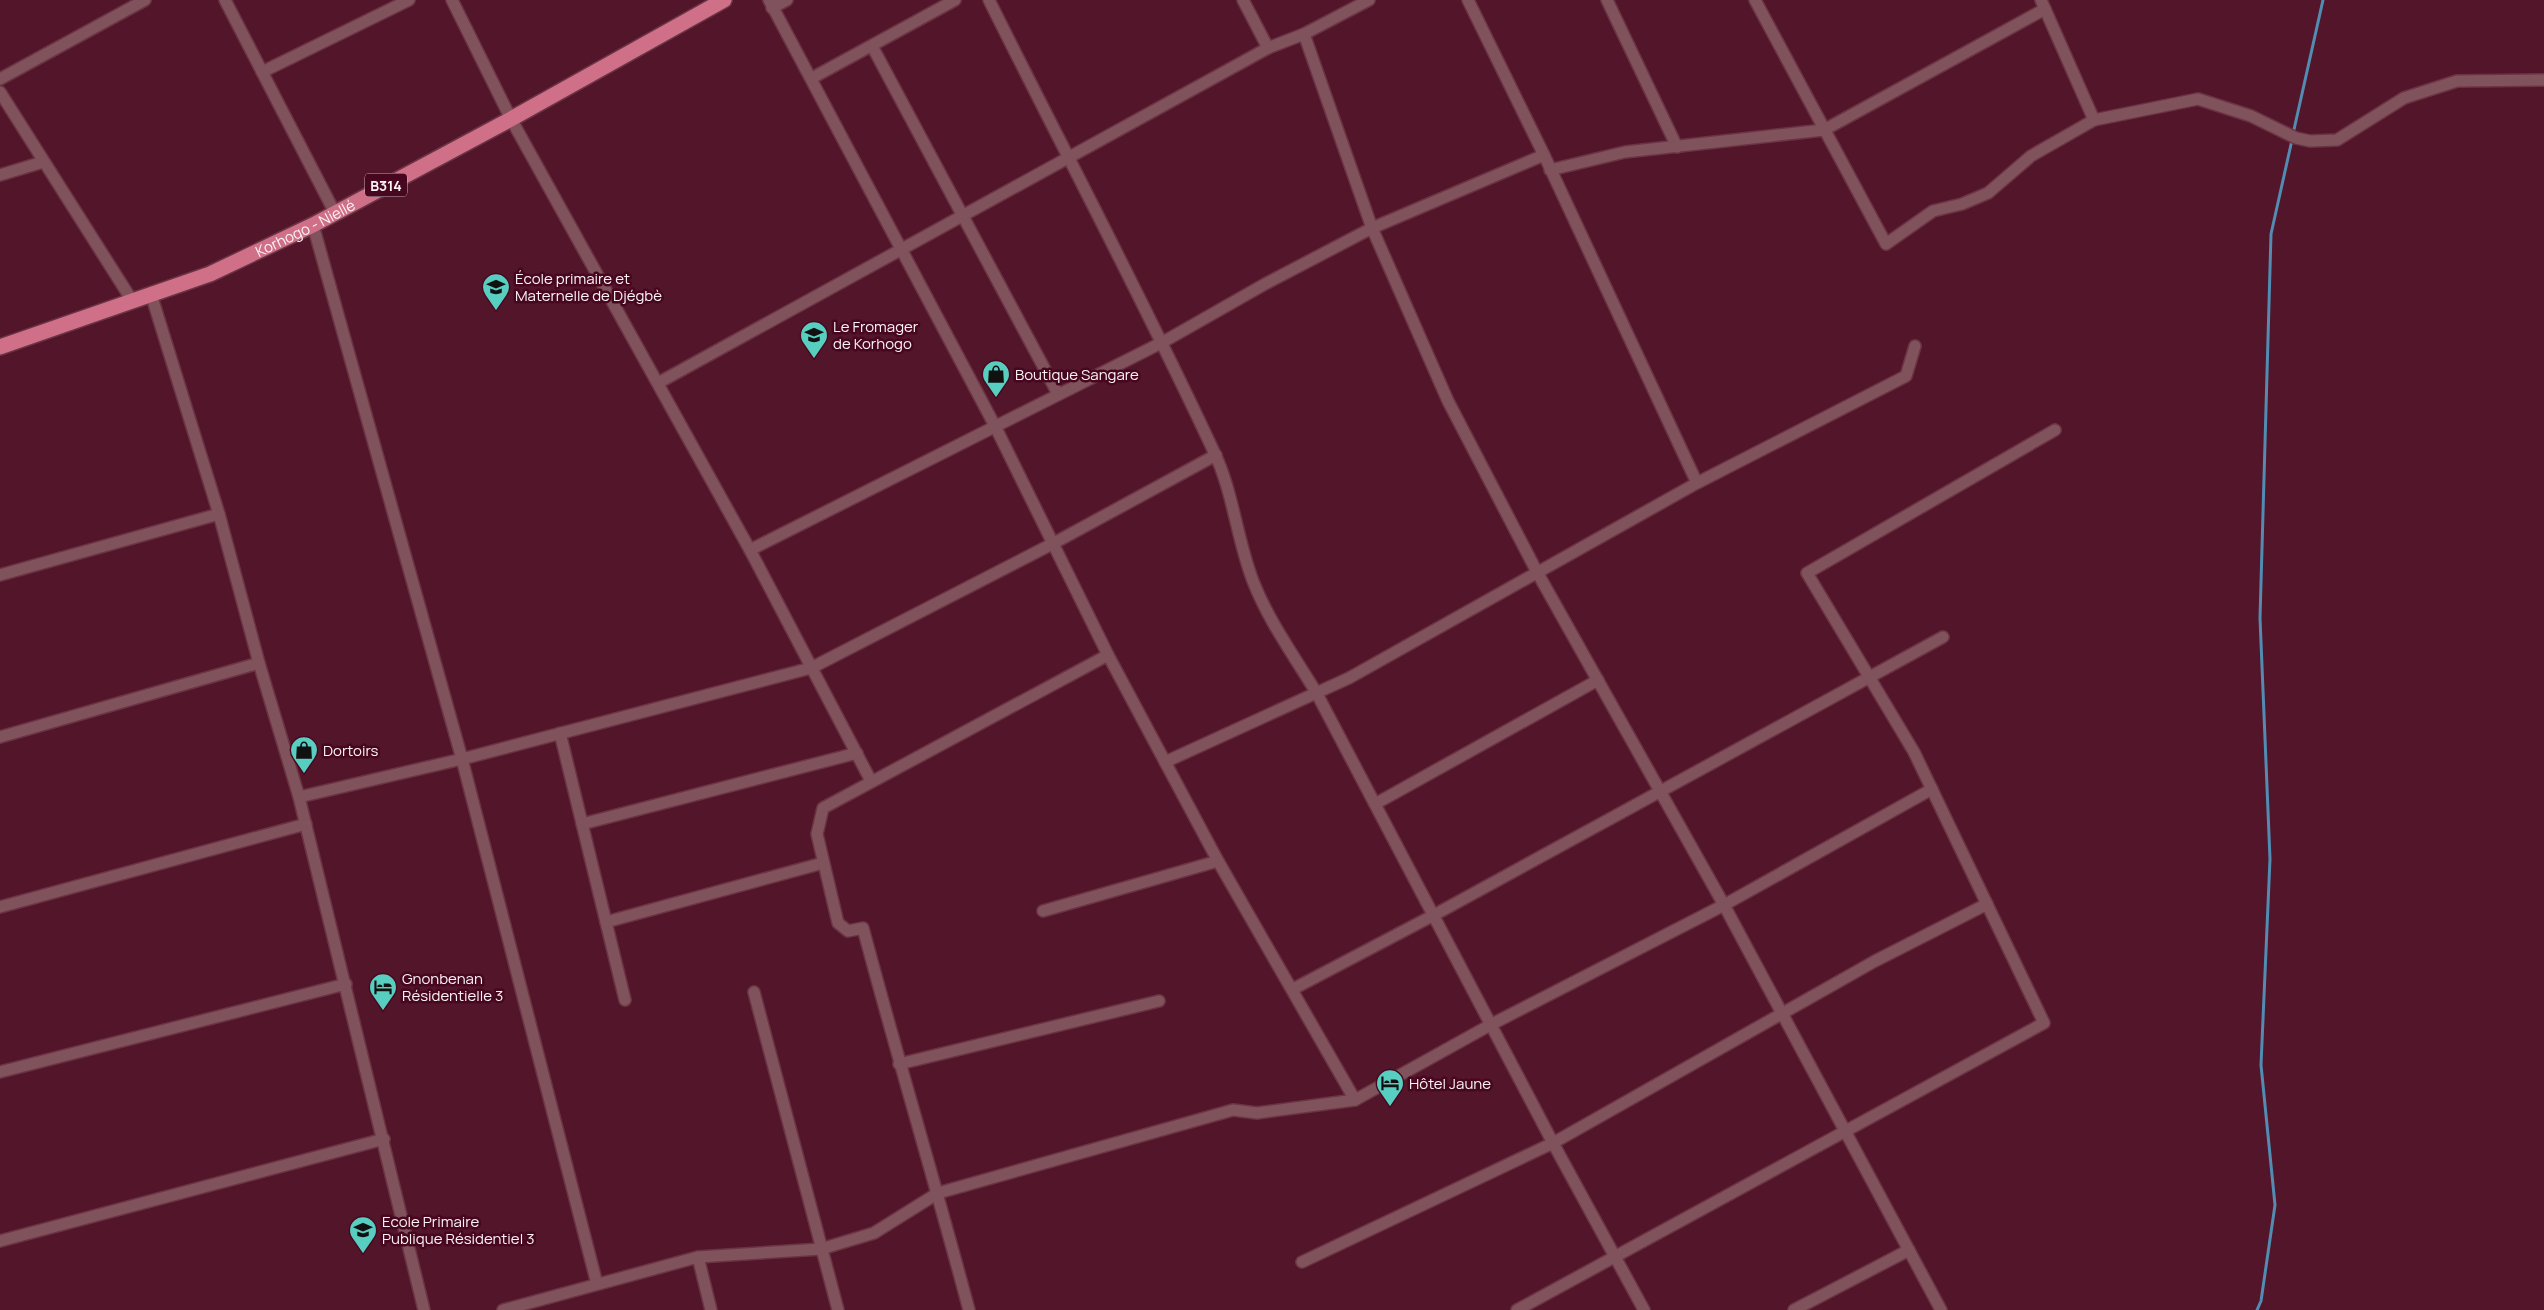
<svg xmlns="http://www.w3.org/2000/svg" width="2544" height="1310" viewBox="0 0 2544 1310" font-family="Manrope,sans-serif">
	<style>
		.lines { fill: none; stroke-linecap: round; stroke-linejoin: round }
		.stream { stroke: #528cb2; stroke-width: 3 }
		.street-casing { stroke: #6b3445; stroke-width: 14 }
		.primary-casing { stroke: #6b3445; stroke-width: 18 }
		.street { stroke: #80525c; stroke-width: 11 }
		.primary { stroke: #cf7088; stroke-width: 15 }
		.labels { text-anchor: middle; dominant-baseline: central; stroke-width: 5; stroke-linejoin: round; paint-order: stroke }
		.shield { fill: #47081f; stroke: #c5acb4; stroke-width: 1 }
		.shield-label { font-size: 14px; font-weight: bold; fill: #fbf2f4 }
		.street-label { font-size: 15px; fill: #fbf2f4; stroke: #47081f }
		.poi-label { font-size: 15px; fill: #fbf2f4; stroke: #47081f; text-anchor: start }
	</style>
	<rect width="100%" height="100%" fill="#531529"/>
	<g class="lines">
		<g class="stream">
			<path d="M2293,134l30,-134"/>
			<path d="M2257,1310l4,-9 14,-96 -14,-140 9,-206 -10,-241 11,-384 21,-94"/>
		</g>
		<g class="street-casing">
			<g id="street">
				<path d="M225,0l110,213"/>
				<path d="M452,0l59,119 239,431 121,231"/>
				<path d="M769,0l226,426 113,229 110,206 137,239"/>
				<path d="M989,0c75,151 154,299 225,452 19,39 23,88 39,129 15,39 41,75 63,111l237,451 91,167"/>
				<path d="M1243,0l25,48"/>
				<path d="M1468,0l76,155 153,328"/>
				<path d="M1607,0l70,147"/>
				<path d="M1755,0l131,244 47,-33 29,-7 26,-11 43,-37 63,-36 104,-21 53,17 45,22 14,3 27,-1 67,-42 53,-17 87,-1"/>
				<path d="M2041,0l53,120"/>
				<path d="M772,8l15,-8"/>
				<path d="M1304,34l68,194 76,173 89,171 187,333 217,405"/>
				<path d="M872,46l186,348"/>
				<path d="M262,72l147,-72"/>
				<path d="M812,78l143,-78"/>
				<path d="M0,79l145,-79"/>
				<path d="M0,92l133,210"/>
				<path d="M1550,170l75,-18 199,-22 221,-121"/>
				<path d="M0,175l43,-13"/>
				<path d="M313,225l149,534 135,525"/>
				<path d="M151,294l68,220 40,149 40,134 125,513"/>
				<path d="M658,383l610,-335 36,-14 65,-34"/>
				<path d="M750,550l413,-208 102,-58 107,-56 172,-73"/>
				<path d="M0,575l219,-61"/>
				<path d="M560,733l65,267"/>
				<path d="M0,737l259,-74"/>
				<path d="M1165,762l184,-84 348,-195 209,-107 9,-30"/>
				<path d="M299,797l163,-38 349,-91 243,-125 162,-88"/>
				<path d="M1375,804l223,-124"/>
				<path d="M582,824l275,-71"/>
				<path d="M0,907l306,-83"/>
				<path d="M1043,911l175,-50"/>
				<path d="M606,922l217,-59"/>
				<path d="M1293,989l141,-74 509,-278"/>
				<path d="M754,992l84,318"/>
				<path d="M899,1064l260,-63"/>
				<path d="M0,1072l346,-88"/>
				<path d="M0,1241l384,-102"/>
				<path d="M698,1257l13,53"/>
				<path d="M1302,1262l251,-119 322,-182 112,-57"/>
				<path d="M503,1310l195,-53 123,-8 53,-16 64,-40 295,-83 24,3 98,-13 137,-76 232,-119 208,-116"/>
				<path d="M969,1310c-34,-128 -72,-254 -106,-382l-15,3 -10,-8 -21,-89 6,-26 285,-153"/>
				<path d="M1517,1310l527,-287 -130,-271 -107,-179 248,-143"/>
				<path d="M1794,1310l115,-60"/>
			</g>
		</g>
		<g class="primary-casing">
			<g id="primary">
				<path id="s1" d="M0,347l210,-73 103,-49 198,-106 213,-119"/>
			</g>
		</g>
		<use href="#street" class="street"/>
		<use href="#primary" class="primary"/>
	</g>
	<defs>
		<g id="school-pin" transform="scale(1.4375)"><path d="M0 17L-7.5 6A9.5 9.5 0 1 1 7.5 6Z" fill="#58cec0" stroke="#47081f"/><path d="M0-5L7-2L0 1L-7-2ZM-4 1L0 2.5L4 1V4Q0 6-4 4Z" fill="#111"/></g>
		<g id="shop-pin" transform="scale(1.4375)"><path d="M0 17L-7.5 6A9.5 9.5 0 1 1 7.5 6Z" fill="#58cec0" stroke="#47081f"/><path d="M-5-2.5h2.3a2.7 3.5 0 0 1 5.4 0H5L5.5 6h-11ZM-1.5-2.5h3a1.5 2.3 0 0 0-3 0Z" fill="#111"/></g>
		<g id="hotel-pin" transform="scale(1.4375)"><path d="M0 17L-7.5 6A9.5 9.5 0 1 1 7.5 6Z" fill="#58cec0" stroke="#47081f"/><path d="M-6-4.5h1.5V1H6V5H4.5V3h-9V5H-6ZM-4 0a1.8 1.8 0 1 1 3.6 0ZM.5 0V-2.5h3Q6-2.5 6 0Z" fill="#111"/></g>
	</defs>
	<g fill-rule="evenodd">
		<use href="#school-pin" x="496" y="287"/>
		<use href="#school-pin" x="814" y="335"/>
		<use href="#shop-pin" x="996" y="374"/>
		<use href="#shop-pin" x="304" y="750"/>
		<use href="#hotel-pin" x="383" y="987"/>
		<use href="#hotel-pin" x="1390" y="1083"/>
		<use href="#school-pin" x="363" y="1230"/>
	</g>
	<g class="labels">
		<rect class="shield" x="365" y="173.5" width="42" height="23" rx="4"/>
		<g class="shield-label">
			<text x="386" y="185">B314</text>
		</g>
		<g class="street-label">
			<text stroke="none"><textPath href="#s1" startOffset="328">Korhogo - Niellé</textPath></text>
		</g>
		<g class="poi-label">
			<text x="515" y="278">École primaire et<tspan x="515" dy="17">Maternelle de Djégbè</tspan></text>
			<text x="833" y="326">Le Fromager<tspan x="833" dy="17">de Korhogo</tspan></text>
			<text x="1015" y="374">Boutique Sangare</text>
			<text x="323" y="750">Dortoirs</text>
			<text x="402" y="978">Gnonbenan<tspan x="402" dy="17">Résidentielle 3</tspan></text>
			<text x="1409" y="1083">Hôtel Jaune</text>
			<text x="382" y="1221">Ecole Primaire<tspan x="382" dy="17">Publique Résidentiel 3</tspan></text>
		</g>
	</g>
</svg>
